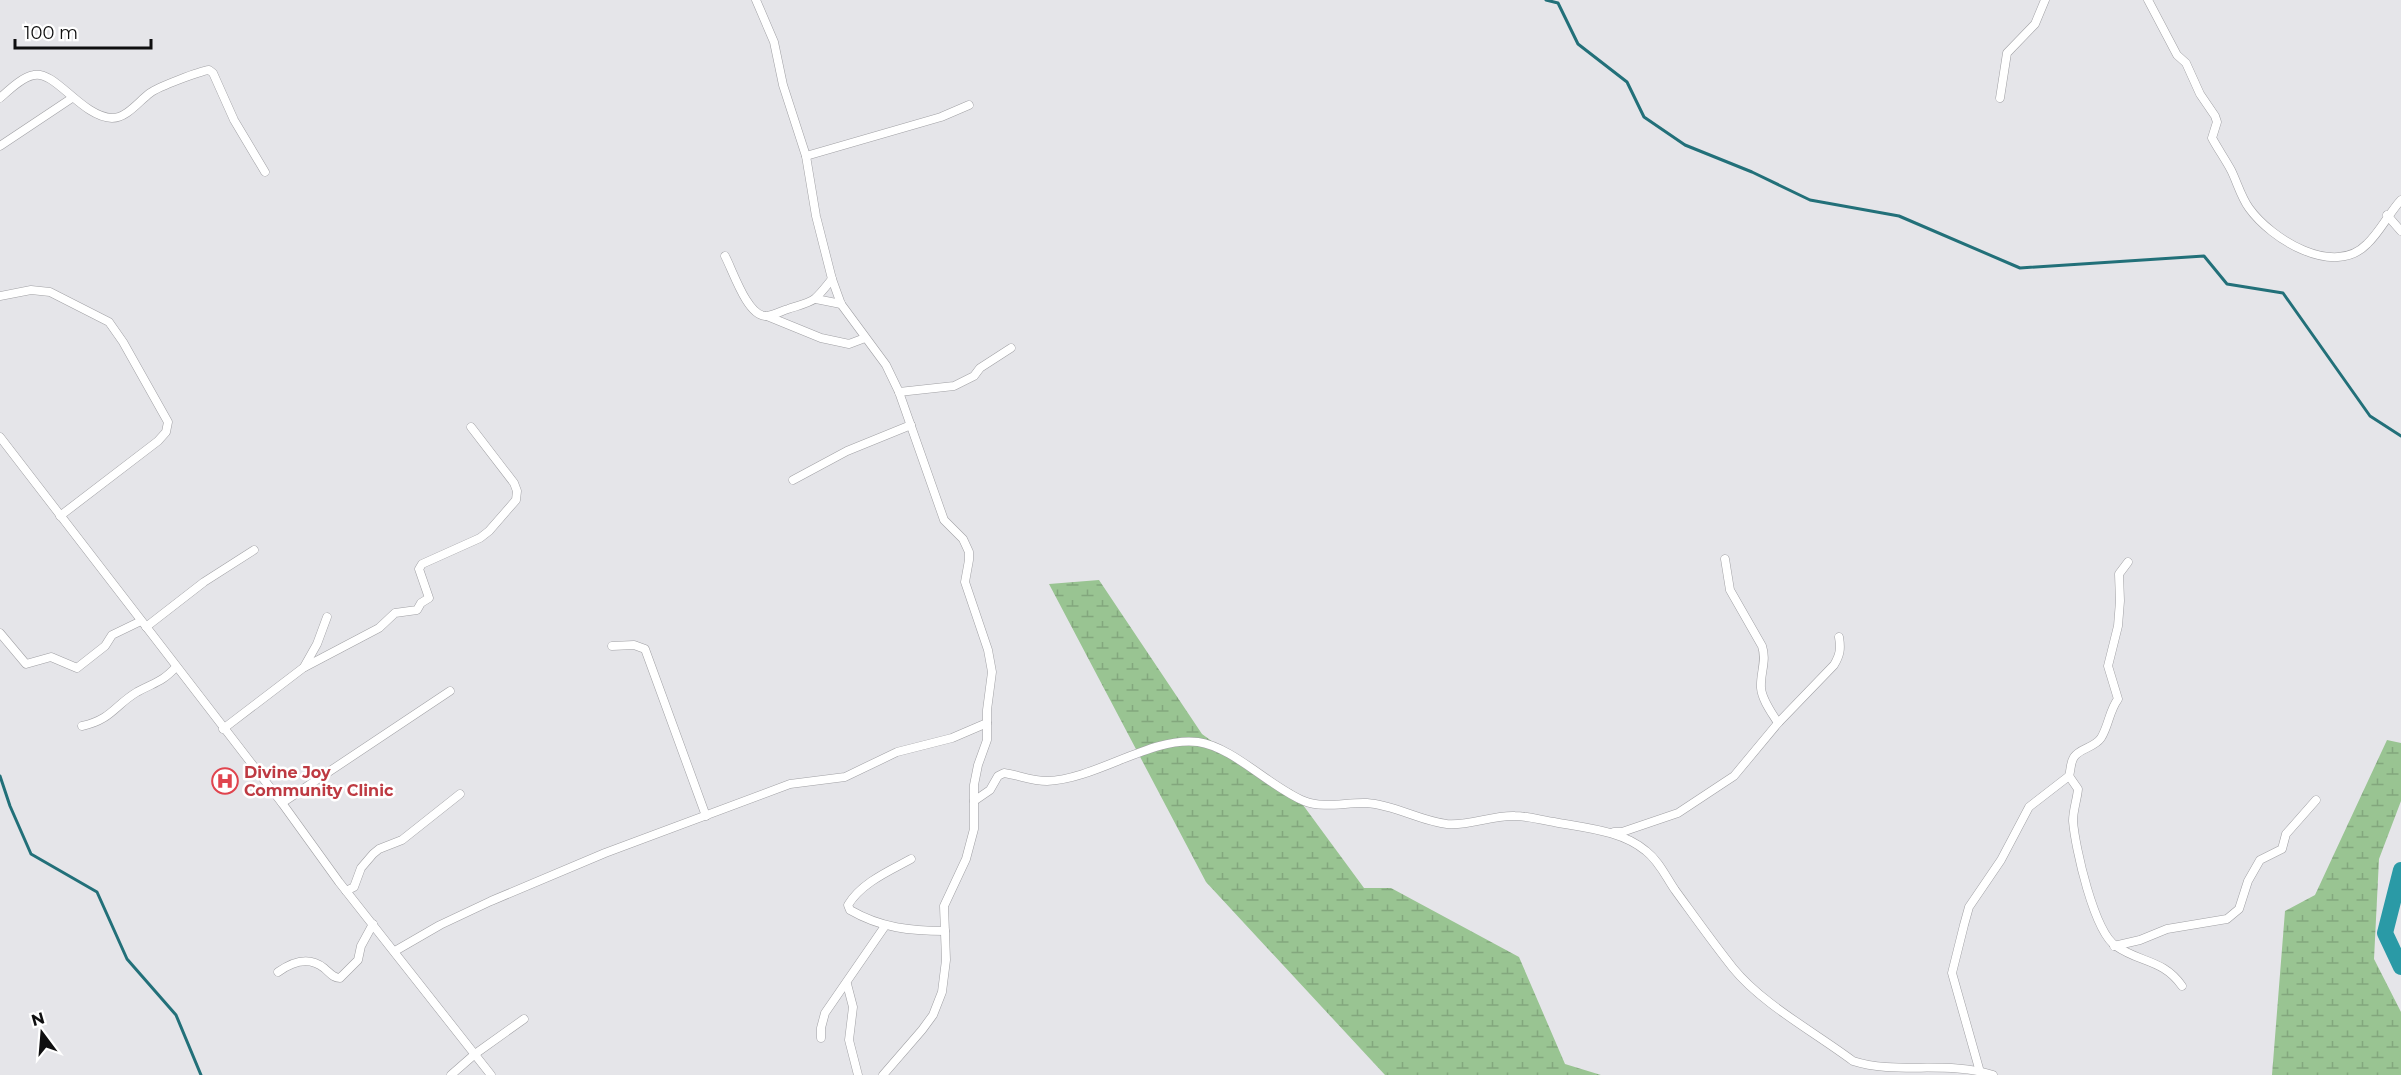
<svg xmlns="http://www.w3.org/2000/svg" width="2401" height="1075" viewBox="0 0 2401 1075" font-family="Montserrat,sans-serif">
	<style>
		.wetland { fill: url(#wetland-marsh) }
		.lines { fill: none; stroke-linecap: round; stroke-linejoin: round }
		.stream { stroke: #227079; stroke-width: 3 }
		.river { stroke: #2a9aa6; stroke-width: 16 }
		.minor-casing { stroke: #a0a0a4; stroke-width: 9 }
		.minor { stroke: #fff; stroke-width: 8 }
		.labels { text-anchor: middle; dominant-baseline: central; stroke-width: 5; stroke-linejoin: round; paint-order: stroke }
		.health-label { font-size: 16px; font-weight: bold; fill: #be3a42; stroke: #fff; text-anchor: start }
	</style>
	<defs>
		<pattern id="wetland-marsh" width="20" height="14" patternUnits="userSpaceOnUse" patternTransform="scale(1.5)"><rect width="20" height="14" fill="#99c492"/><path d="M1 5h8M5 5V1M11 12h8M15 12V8" fill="none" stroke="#83a77d"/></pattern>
	</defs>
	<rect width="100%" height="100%" fill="#e5e5e9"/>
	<g class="wetland">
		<path d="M1099,580l103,154 56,41 34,15 72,98h27l128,69 46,107 36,11h-216l-179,-193 -157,-298z"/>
		<path d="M2387,740l14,3v58l-22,58 -5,100 27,53v63h-129l13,-164 30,-16z"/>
	</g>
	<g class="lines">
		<g class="stream">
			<path d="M1546,0l12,3 20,41 49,38 17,35 41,28 67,27 58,28 89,16 121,52 184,-12 23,28 56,9 87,123 31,20"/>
			<path d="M0,776l10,30 21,48 66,38 30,67 49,56 25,60"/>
		</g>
		<path class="river" d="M2401,870l-16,63 16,34"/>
		<g class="minor-casing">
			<g id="minor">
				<path d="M756,0l18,42 9,43 23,71 10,60 16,63 9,25 45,61 13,27 45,128 19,19 6,13v8l-4,22 23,68 4,22 -5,38v30l-9,25 -4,20v44l-8,30 -22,47 2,54 -4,32 -9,23 -11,15 -39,45"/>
				<path d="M2148,0l29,55 9,8 14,31 15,22 2,6 -5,16c6,11 13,21 19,32 6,12 10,27 18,38 22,31 85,70 118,36 13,-12 22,-31 34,-44"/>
				<path d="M0,98c9,-8 22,-21 34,-23 21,-5 48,42 78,43 15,0 27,-17 38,-25 8,-6 50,-22 59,-23l4,3 21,47 31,52"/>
				<path d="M2000,98l7,-45 28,-29 10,-24"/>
				<path d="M0,146l72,-48"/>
				<path d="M806,156l135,-39 28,-12"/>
				<path d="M2387,215l14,16"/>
				<path d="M725,256c8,15 22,59 40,60 8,0 16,-5 23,-7 28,-9 25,-6 44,-30"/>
				<path d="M0,296l31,-6 19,2 59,30 14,20 45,80 -2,10 -8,9 -98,75"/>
				<path d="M816,299l25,5"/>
				<path d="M767,316l54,22 28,6 16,-6"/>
				<path d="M899,392l55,-6 20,-10 6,-8 31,-20"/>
				<path d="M0,437l282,366 57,79 152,193"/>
				<path d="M793,480l54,-29 64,-26"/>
				<path d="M1725,559l5,31 32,56c5,15 -2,27 -1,42 1,12 11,25 17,35"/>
				<path d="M146,627l58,-45 50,-32"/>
				<path d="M0,633l26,31 25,-7 26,11 28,-22 7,-11 29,-14"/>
				<path d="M612,646l22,-1 11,4 61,167"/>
				<path d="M304,667l13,-23 10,-27"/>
				<path d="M82,726c29,-6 33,-21 55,-34 18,-10 24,-9 39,-25"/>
				<path d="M223,729l80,-61 76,-40 16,-15 22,-3 4,-7 8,-5 -10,-29 3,-5 58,-26 9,-7 27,-31 1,-9 -3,-8 -43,-56"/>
				<path d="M2069,776l9,13c-1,11 -5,21 -5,32 2,26 21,111 43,125 24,17 47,13 66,40"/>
				<path d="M974,801l16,-11 8,-14 6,-3c14,2 28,8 43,8 50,-2 104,-45 151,-39 35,5 72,45 106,59 20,8 42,1 63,2 28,2 53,18 80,21 23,2 45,-9 68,-8 13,0 26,4 39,6 30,6 67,8 92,29 13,10 20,26 29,39 19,26 38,53 58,78 29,36 83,65 120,93 43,14 95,-1 140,14"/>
				<path d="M282,803l168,-112"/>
				<path d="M1614,832h8l56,-19 56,-37 44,-53 56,-58c6,-10 7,-16 5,-28"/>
				<path d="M911,859c-22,12 -50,24 -63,46l2,5c31,18 61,21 95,21"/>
				<path d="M346,891l8,-4 7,-19 12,-14 6,-5 23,-9 58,-46"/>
				<path d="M2114,946l26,-6 27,-11 60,-10 12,-10 9,-28 12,-21 22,-11 4,-15 30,-34"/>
				<path d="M395,951l45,-26 51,-24 114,-48 185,-69 55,-7 52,-25 55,-14 35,-15"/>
				<path d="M278,972c14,-10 31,-16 46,-4 6,5 9,10 16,10l18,-18 3,-14 12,-22"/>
				<path d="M847,984l6,23 -4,33 9,35"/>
				<path d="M821,1038v-10l4,-15 60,-87"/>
				<path d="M1980,1072l-28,-99 12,-48 5,-18 32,-47 28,-53 40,-31c2,-6 1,-13 5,-19 6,-9 20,-9 27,-19 8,-13 8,-27 17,-39l-10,-33 10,-40 2,-25 -1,-27 9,-12"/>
				<path d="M451,1075l24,-21 49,-35"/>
			</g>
		</g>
		<use href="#minor" class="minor"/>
	</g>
	<defs>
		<g id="hospital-ring" transform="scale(1.35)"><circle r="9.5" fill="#fff" stroke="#e0444e" stroke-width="1.5"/><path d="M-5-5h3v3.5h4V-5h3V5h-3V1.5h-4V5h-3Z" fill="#e0444e"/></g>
	</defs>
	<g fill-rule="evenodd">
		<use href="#hospital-ring" x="225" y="781"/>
	</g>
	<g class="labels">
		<g class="health-label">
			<text x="244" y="772">Divine Joy<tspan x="244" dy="18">Community Clinic</tspan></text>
		</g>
	</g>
	<g transform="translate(42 1033) rotate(344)" stroke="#ffffff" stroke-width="4.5" paint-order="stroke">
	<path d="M0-4.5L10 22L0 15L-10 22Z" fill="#0f0f10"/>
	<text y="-9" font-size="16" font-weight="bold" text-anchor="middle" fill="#0f0f10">N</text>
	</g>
	<path d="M15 39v9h136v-9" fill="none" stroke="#0f0f10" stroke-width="3"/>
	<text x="24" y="39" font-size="18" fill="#0f0f10" stroke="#ffffff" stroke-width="4.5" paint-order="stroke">100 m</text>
</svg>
